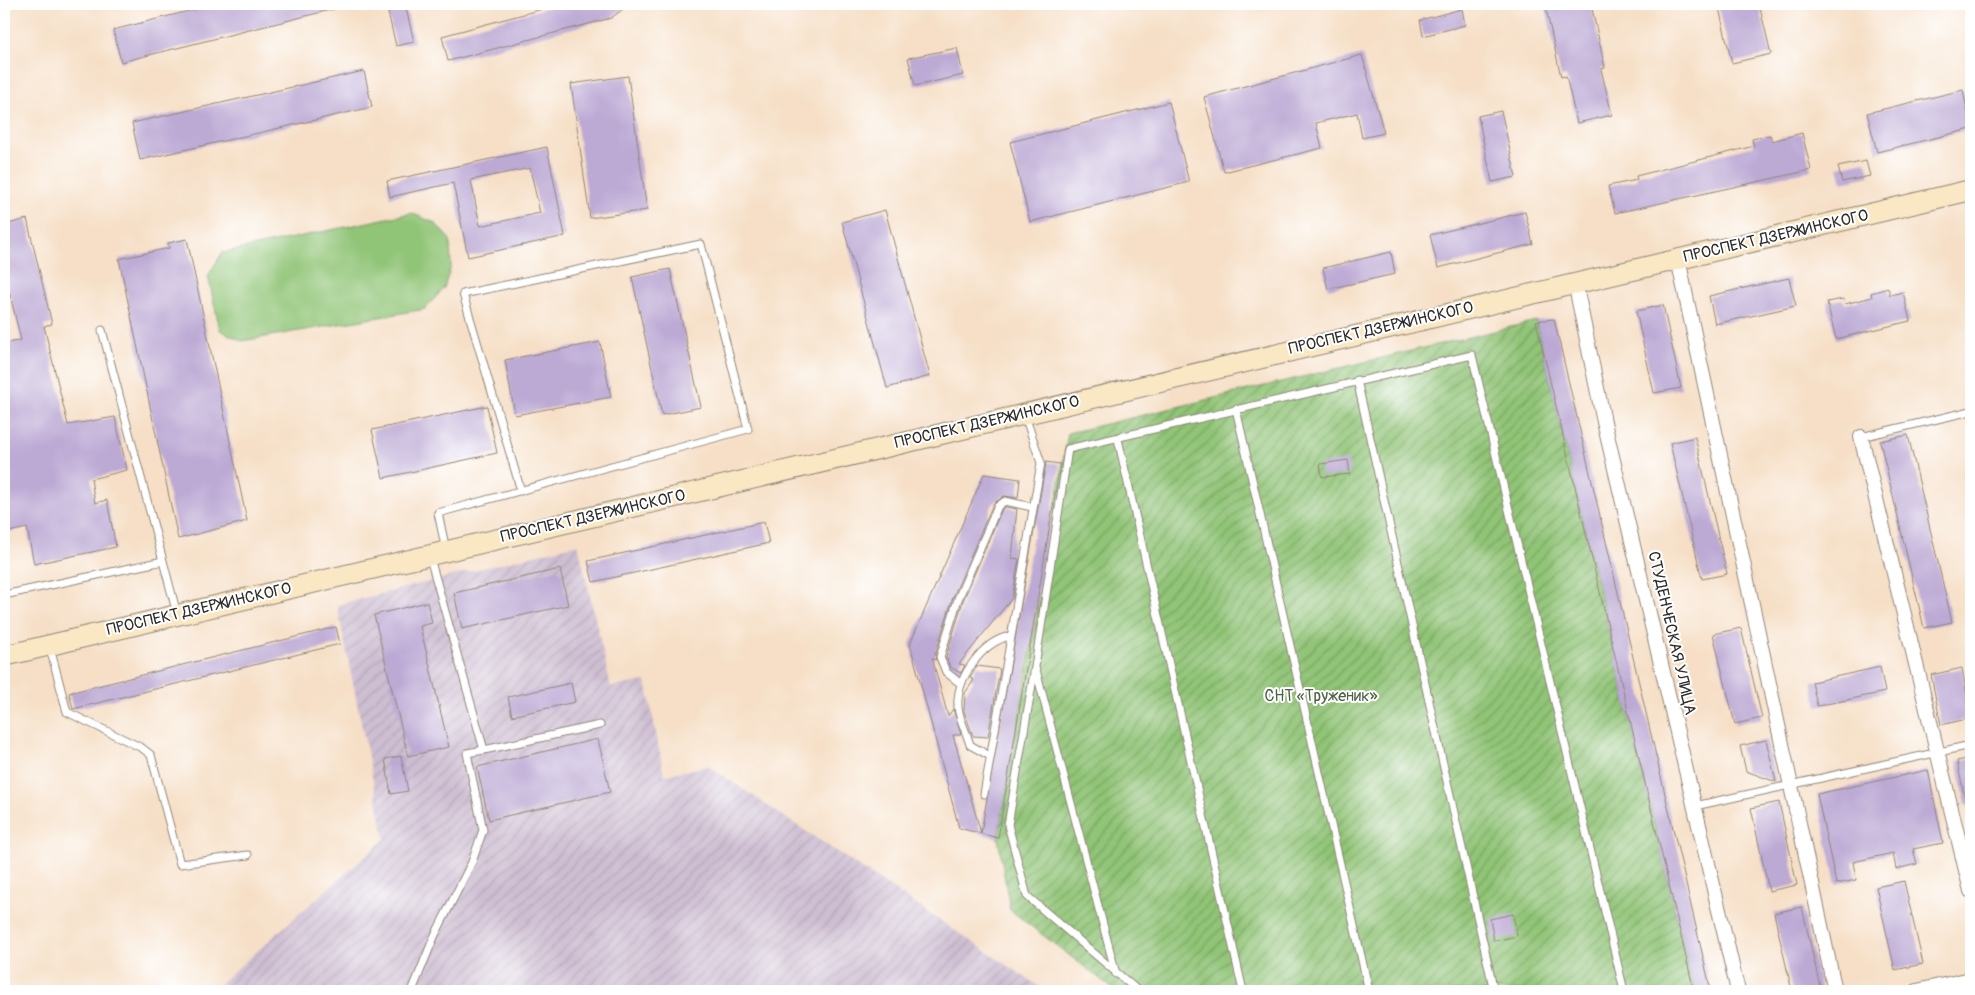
<svg xmlns="http://www.w3.org/2000/svg" width="1975" height="995" viewBox="0 0 1975 995" font-family="Pangolin,sans-serif">
	<style>
		.industrial { fill: url(#industrial-furrows) }
		.park { fill: #90c476; stroke: #5e7850 }
		.garden { fill: url(#garden-furrows); stroke: #5e7850 }
		.building { fill: #bca9d4; fill-rule: evenodd }
		.lines { fill: none; stroke-linecap: round; stroke-linejoin: round }
		.lane-casing { stroke: #908578; stroke-width: 9 }
		.street-casing { stroke: #908578; stroke-width: 16 }
		.secondary-casing { stroke: #908578; stroke-width: 22 }
		.lane { stroke: #fff; stroke-width: 7 }
		.street { stroke: #fff; stroke-width: 14 }
		.secondary { stroke: #fae7c3; stroke-width: 20 }
		.labels { text-anchor: middle; dominant-baseline: central; stroke-width: 4; stroke-linejoin: round; paint-order: stroke }
		.street-label { font-size: 16px; fill: #2b2b2b; stroke: #fff }
		.park-label { font-size: 16px; fill: #4e6145; stroke: #fff }
	</style>
	<defs>
		<pattern id="industrial-furrows" width="10" height="10" patternUnits="userSpaceOnUse" patternTransform="scale(1.25)"><rect width="10" height="10" fill="#cebed2"/><path d="M-1 1l2-2M0 10L10 0M9 11l2-2" fill="none" stroke="#b1a3b4"/></pattern>
		<pattern id="garden-furrows" width="10" height="10" patternUnits="userSpaceOnUse" patternTransform="scale(1.25)"><rect width="10" height="10" fill="#90c476"/><path d="M-1 1l2-2M0 10L10 0M9 11l2-2" fill="none" stroke="#769f61"/></pattern>
	</defs>
	<rect width="100%" height="100%" fill="#fff"/>
	<filter id="ink" filterUnits="userSpaceOnUse"><feTurbulence type="fractalNoise" baseFrequency=".02" numOctaves="2"/><feDisplacementMap in="SourceGraphic" scale="10" xChannelSelector="R" yChannelSelector="G"/><feConvolveMatrix kernelMatrix="1 2 1 2 8 2 1 2 1" color-interpolation-filters="sRGB"/></filter>
	<filter id="wash" filterUnits="userSpaceOnUse"><feTurbulence type="fractalNoise" baseFrequency=".0096" numOctaves="4" result="noise"/><feDisplacementMap in="SourceGraphic" scale="20" xChannelSelector="R" yChannelSelector="G"/><feGaussianBlur stdDeviation="1.12" result="paint"/><feColorMatrix in="noise" values="0 0 0 0 0 0 0 0 0 0 0 0 0 0 0 0 0 1.4 0 .05"/><feComposite in="paint" operator="in"/></filter>
	<g filter="url(#wash)">
		<rect width="100%" height="100%" fill="#f6dfc6"/>
		<path class="industrial" d="M578,544l33,143 35,-6 18,94 44,-9 338,225h-830l-1,-3 170,-149 -48,-234z"/>
		<path class="park" d="M411,213l24,10 15,17 1,26 -7,22 -19,21 -183,32 -22,-11 -12,-54 14,-23z"/>
		<path class="garden" d="M1536,321l158,670h-578l-106,-81 -12,-72 70,-405z"/>
		<g id="blocks">
			<g class="building">
				<path d="M217,4h120l1,4 -217,54 -8,-32z"/>
				<path d="M386,4h19l9,38 -18,4z"/>
				<path d="M561,4h69l-19,14 -163,43 -6,-25z"/>
				<path d="M1545,4h46l14,64 -4,1 11,46 -35,8 -11,-47 -5,1z"/>
				<path d="M1718,4h41l12,50 -39,9z"/>
				<path d="M1462,9l3,16 -42,11 -3,-16z"/>
				<path d="M957,48l6,27 -48,11 -7,-28z"/>
				<path d="M1362,55l22,78 -22,5 -5,-25 -41,10 6,25 -98,24 -20,-75z"/>
				<path d="M364,71l8,36 -232,53 -8,-37z"/>
				<path d="M628,76l19,134 -57,8 -19,-134z"/>
				<path d="M1963,90l8,39 -94,23 -10,-39z"/>
				<path d="M1169,102l20,80 -159,40 -20,-80z"/>
				<path d="M1501,111l15,66 -24,5 -14,-66z"/>
				<path d="M1802,133l9,37 -196,43 -7,-27 29,-6 -1,-4 118,-30 -2,-7 18,-4 2,6z"/>
				<path d="M547,147l18,89 -97,21 -15,-74 -63,14 -3,-16zM530,168l10,45 -60,13 -9,-46z"/>
				<path d="M1866,161l4,15 -28,6 -4,-15z"/>
				<path d="M885,210l45,166 -43,12 -45,-166z"/>
				<path d="M1525,212l8,32 -95,24 -8,-33z"/>
				<path d="M27,219l25,105 -8,2 24,99 47,-8 12,53 -36,9 4,24 12,-3 9,47 -82,17 -7,-36 -23,5v-189l17,-4 -17,-70v-45z"/>
				<path d="M187,239l60,282 -69,18 -59,-280 50,-11 -1,-5z"/>
				<path d="M1391,252l4,22 -67,15 -5,-21z"/>
				<path d="M670,269l31,138 -39,8 -30,-138z"/>
				<path d="M1789,278l7,28 -81,18 -6,-28z"/>
				<path d="M1888,288l2,7 13,-3 7,29 -74,18 -9,-37 16,-3 2,5 27,-7 -1,-4z"/>
				<path d="M1663,305l18,83 -27,5 -18,-82z"/>
				<path d="M1554,319l157,672h-17l-158,-670z"/>
				<path d="M600,342l11,55 -96,18 -10,-55z"/>
				<path d="M487,406l10,47 -114,25 -11,-48z"/>
				<path d="M1908,435l44,187 -28,6 -44,-187z"/>
				<path d="M1695,437l32,137 -25,5 -32,-136z"/>
				<path d="M1348,460l2,14 -28,3 -2,-13z"/>
				<path d="M1046,462l14,2 -62,374 -39,-10 -49,-184 74,-170 36,5 -2,19 -14,-2 -11,8 -40,93 -18,58 1,5 -4,-2 16,58 5,-7 8,26h-8l28,98z"/>
				<path d="M1006,507l11,2 -5,49 7,1 -7,39 -53,66 6,1 -4,8 -11,-6 -4,-10 17,-56 39,-92z"/>
				<path d="M764,522l5,21 -176,39 -5,-21z"/>
				<path d="M560,569l8,36 -106,24 -8,-36z"/>
				<path d="M427,602l5,21 -12,3 29,121 -41,9 -34,-141z"/>
				<path d="M336,627l4,17 -267,65 -4,-16z"/>
				<path d="M1741,628l21,90 -27,6 -22,-90z"/>
				<path d="M977,666l23,3 -12,68 -15,-1 -9,-25 1,-18 9,-13 -4,-2z"/>
				<path d="M1880,667l5,25 -68,14 -5,-24z"/>
				<path d="M1962,668l9,50 -30,7 -10,-50z"/>
				<path d="M571,683l4,19 -63,14 -4,-19z"/>
				<path d="M598,739l12,53 -121,28 -12,-53z"/>
				<path d="M1766,740l10,42 -30,-11 -6,-25z"/>
				<path d="M401,756l7,35 -17,3 -6,-35z"/>
				<path d="M1971,758v46h-5l-9,-43z"/>
				<path d="M1928,770l15,73 -30,6 4,15 -21,5 -3,-16 -40,9 3,18 -20,4 -19,-90z"/>
				<path d="M1779,802l18,83 -28,6 -18,-83z"/>
				<path d="M1904,881l19,83 -28,6 -19,-83z"/>
				<path d="M1802,907l19,84h-29l-18,-78z"/>
				<path d="M1513,914l4,22 -23,5 -4,-22z"/>
			</g>
		</g>
	</g>
	<g filter="url(#ink)">
		<use href="#blocks" fill-opacity="0" stroke="#908578" stroke-width="1"/>
		<g class="lines">
			<g class="lane-casing">
				<g id="lane">
					<path d="M102,330l75,284"/>
					<path d="M1357,380l137,611"/>
					<path d="M1236,409l133,582"/>
					<path d="M1861,437l110,-26"/>
					<path d="M1118,439l125,552"/>
					<path d="M446,550l-8,-37 310,-84 -47,-185 -238,50 58,197"/>
					<path d="M4,595l159,-34"/>
					<path d="M50,648l17,64 75,36 9,7 29,109 68,-9"/>
					<path d="M1036,670l80,304"/>
					<path d="M961,684l-15,-12 -6,-15 18,-58 40,-93 7,-5 27,6"/>
					<path d="M484,750l116,-25"/>
					<path d="M990,756l-20,-11c-3,-12 -11,-26 -12,-38 -2,-29 24,-65 52,-71"/>
					<path d="M984,794l57,-331 -16,-47"/>
					<path d="M1695,806l276,-61"/>
					<path d="M412,991l22,-54 38,-75 11,-32 -16,-77 17,-3 -54,-192"/>
					<path d="M1138,991l-111,-95 -19,-71 27,-158 33,-218 404,-94 152,636"/>
				</g>
			</g>
			<g class="street-casing">
				<g id="street">
					<path d="M1678,259l157,732"/>
					<path d="M1575,282l29,140 134,569"/>
					<path d="M1861,437l110,454"/>
					<path d="M1917,991l54,-12"/>
				</g>
			</g>
			<g class="secondary-casing">
				<path id="secondary" d="M4,656l1967,-466"/>
			</g>
			<use href="#lane" class="lane"/>
			<use href="#street" class="street"/>
			<use href="#secondary" class="secondary"/>
		</g>
	</g>
	<g class="labels">
		<g class="street-label">
			<text transform="translate(1776 236) rotate(-13)">ПРОСПЕКТ ДЗЕРЖИНСКОГО</text>
			<text transform="translate(1381 328) rotate(-13)">ПРОСПЕКТ ДЗЕРЖИНСКОГО</text>
			<text transform="translate(987 422) rotate(-13)">ПРОСПЕКТ ДЗЕРЖИНСКОГО</text>
			<text transform="translate(593 516) rotate(-13)">ПРОСПЕКТ ДЗЕРЖИНСКОГО</text>
			<text transform="translate(199 609) rotate(-13)">ПРОСПЕКТ ДЗЕРЖИНСКОГО</text>
			<text transform="translate(1672 633) rotate(77)">СТУДЕНЧЕСКАЯ УЛИЦА</text>
		</g>
		<g class="park-label">
			<text x="1321" y="696">СНТ «Труженик»</text>
		</g>
	</g>
	<rect width="1975" height="995" fill="none" stroke="#fff" stroke-width="20"/>
</svg>
